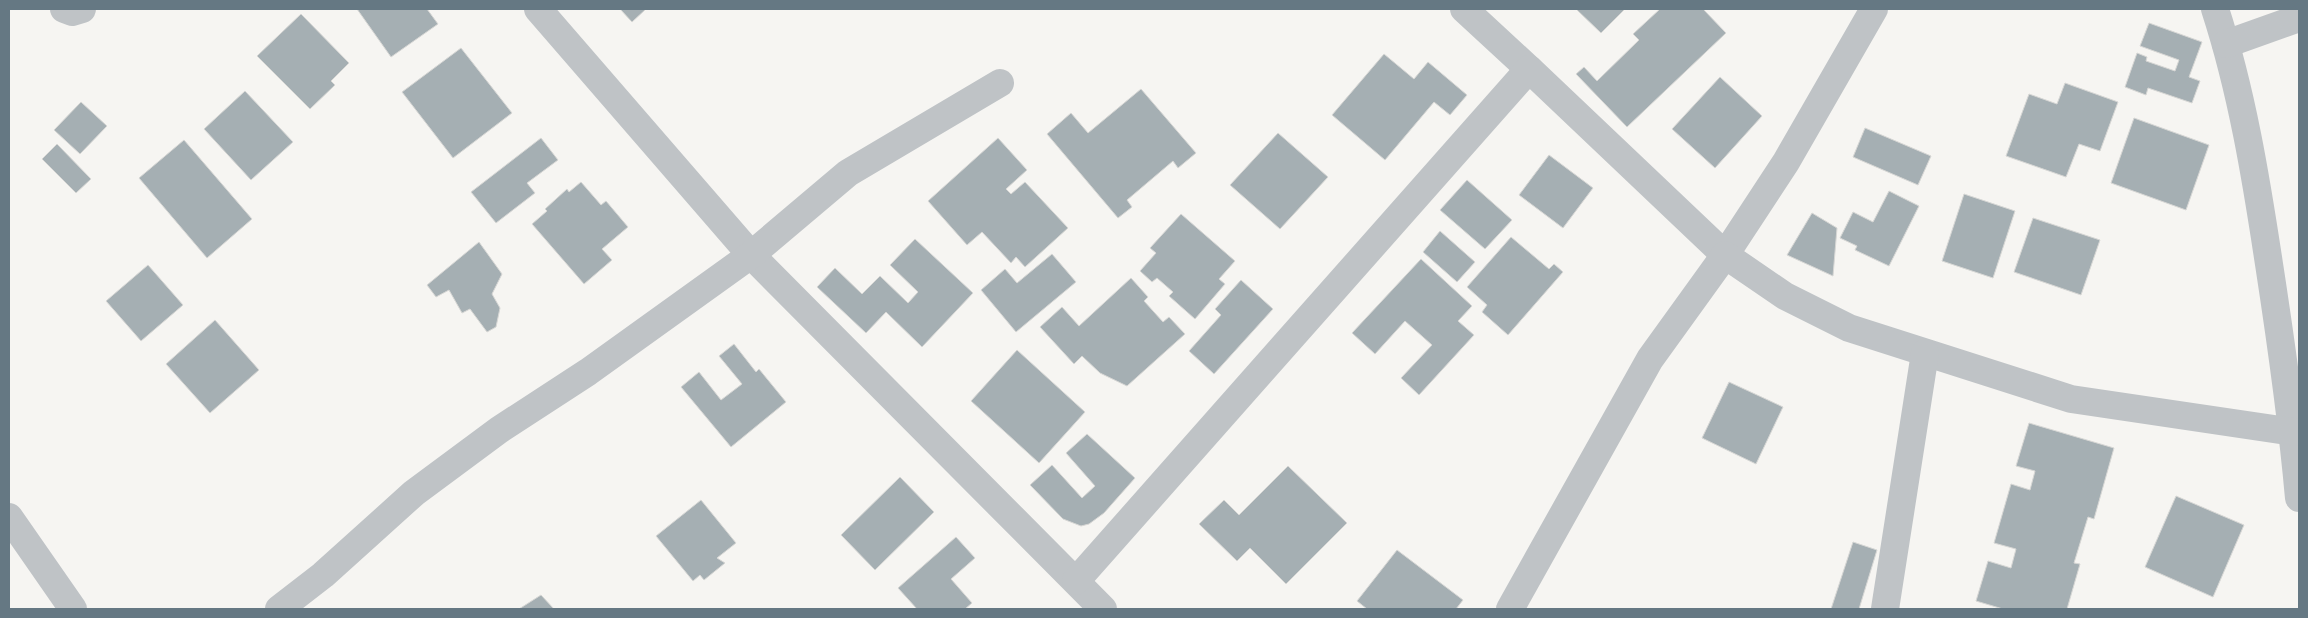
<svg xmlns="http://www.w3.org/2000/svg" width="2308" height="618" viewBox="0 0 2308 618" font-family="Karla,sans-serif">
	<style>
		.building { fill: #a5afb3; stroke: #d7d7d5 }
		.lines { fill: none; stroke-linecap: round; stroke-linejoin: round }
		.minor { stroke: #bfc3c6; stroke-width: 28 }
	</style>
	<rect width="100%" height="100%" fill="#f6f5f2"/>
	<g class="building">
		<path d="M357,9h70l11,15 -47,33z"/>
		<path d="M620,9h26l-14,13z"/>
		<path d="M1576,9h49l-24,24z"/>
		<path d="M1660,9h43l23,24 -99,94 -51,-53 8,-7 13,14 42,-41 -6,-6z"/>
		<path d="M301,14l48,49 -18,18 4,4 -25,24 -53,-53z"/>
		<path d="M2149,23l53,19 -13,35 11,4 -8,22 -44,-15 -2,7 -21,-8 12,-34 10,4 -1,4 29,10 4,-11 -39,-14z"/>
		<path d="M461,48l51,65 -59,45 -51,-66z"/>
		<path d="M1384,54l30,25 14,-17 39,33 -17,20 -16,-13 -49,58 -53,-45z"/>
		<path d="M1720,77l42,39 -47,52 -43,-39z"/>
		<path d="M2065,83l53,19 -18,49 -21,-7 -13,33 -60,-21 23,-62 28,10z"/>
		<path d="M1141,89l55,64 -18,15 -5,-7 -46,39 5,7 -14,11 -71,-84 24,-21 17,20z"/>
		<path d="M245,91l48,51 -42,38 -47,-51z"/>
		<path d="M81,102l26,24 -27,28 -26,-24z"/>
		<path d="M2134,118l75,27 -23,65 -75,-27z"/>
		<path d="M1865,128l66,28 -13,29 -65,-28z"/>
		<path d="M1278,133l50,44 -48,52 -50,-44z"/>
		<path d="M541,138l17,22 -31,23 8,10 -39,30 -25,-31z"/>
		<path d="M998,138l29,32 -21,19 5,5 14,-12 43,46 -43,39 -9,-10 -5,6 -29,-31 -15,13 -39,-44z"/>
		<path d="M184,140l68,79 -45,39 -68,-80z"/>
		<path d="M57,144l34,35 -15,14 -34,-34z"/>
		<path d="M1549,155l44,33 -30,40 -44,-33z"/>
		<path d="M1467,180l45,40 -27,29 -45,-39z"/>
		<path d="M581,182l20,23 5,-4 22,26 -26,22 10,11 -28,24 -52,-60 15,-13 -2,-2 22,-20 2,3z"/>
		<path d="M1889,191l30,15 -30,60 -34,-16 2,-4 -17,-8 13,-26 20,10z"/>
		<path d="M1964,194l51,17 -22,67 -51,-17z"/>
		<path d="M1812,213l25,15 -4,48 -46,-21z"/>
		<path d="M1181,214l54,47 -16,18 6,5 -30,35 -26,-23 4,-4 -16,-14 -5,4 -12,-11 16,-18 -6,-5z"/>
		<path d="M2033,218l67,22 -19,55 -67,-23z"/>
		<path d="M1440,231l35,31 -18,20 -34,-30z"/>
		<path d="M1511,237l38,32 5,-5 9,8 -55,63 -26,-23 5,-7 -20,-18z"/>
		<path d="M915,239l58,54 -51,54 -36,-35 -20,21 -49,-46 18,-19 27,26 18,-18 28,27 10,-11 -28,-27z"/>
		<path d="M479,242l23,32 -10,20 8,14 -4,19 -9,5 -17,-23 -8,4 -13,-23 -13,7 -9,-12z"/>
		<path d="M1052,254l24,28 -60,50 -35,-42 24,-21 12,14z"/>
		<path d="M1421,259l51,47 -14,15 16,14 -55,60 -18,-17 31,-33 -27,-24 -30,33 -23,-21z"/>
		<path d="M148,265l35,40 -42,36 -35,-40z"/>
		<path d="M1131,278l17,19 -4,4 19,21 6,-5 16,17 -58,52 -27,-13 -18,-17 -8,8 -34,-37 22,-20 17,19z"/>
		<path d="M1241,280l32,29 -59,65 -25,-23 32,-36 -6,-6z"/>
		<path d="M215,320l44,50 -49,43 -44,-49z"/>
		<path d="M734,344l22,28 3,-3 27,33 -55,45 -50,-60 18,-15 22,28 21,-16 -23,-28z"/>
		<path d="M1017,350l68,62 -46,51 -68,-62z"/>
		<path d="M1729,382l54,25 -27,57 -54,-26z"/>
		<path d="M2029,423l85,25 -20,71 -6,-2 -14,46 6,1 -13,45h-64l-27,-8 12,-40 23,7 5,-19 -22,-6 17,-59 19,6 5,-19 -19,-5z"/>
		<path d="M1087,434l48,44 -31,35 -15,11 -8,2 -18,-7 -33,-34 22,-20 30,33 13,-12 -29,-33z"/>
		<path d="M1288,466l59,57 -61,61 -36,-36 -13,13 -38,-37 25,-24 15,15z"/>
		<path d="M900,477l34,35 -59,58 -34,-35z"/>
		<path d="M2176,496l68,29 -31,72 -68,-30z"/>
		<path d="M701,500l35,43 -19,15 8,5 -21,17 -4,-5 -7,6 -37,-45z"/>
		<path d="M956,537l19,21 -24,21 21,24 -7,6h-48l-19,-21z"/>
		<path d="M1853,542l24,8 -18,59h-28z"/>
		<path d="M1397,550l66,50 -7,9h-89l-10,-8z"/>
		<path d="M541,595l13,14h-35z"/>
	</g>
	<g class="lines">
		<g class="minor">
			<path d="M64,9l8,3 10,-3"/>
			<path d="M538,9l213,246 352,354"/>
			<path d="M1464,9l65,60"/>
			<path d="M2215,9c27,83 41,169 54,255 12,78 23,155 30,234"/>
			<path d="M2226,44l73,-26"/>
			<path d="M9,517l64,92"/>
			<path d="M1076,581l453,-512 196,186 61,-93 88,-153"/>
			<path d="M279,609l44,-34 91,-82 85,-63 89,-58 163,-117 97,-82 152,-90"/>
			<path d="M1510,609l140,-250 75,-104 60,41 64,32 222,71 223,33"/>
			<path d="M1885,609l40,-256"/>
		</g>
	</g>
	<rect width="2308" height="618" fill="none" stroke="#657883" stroke-width="20"/>
</svg>
